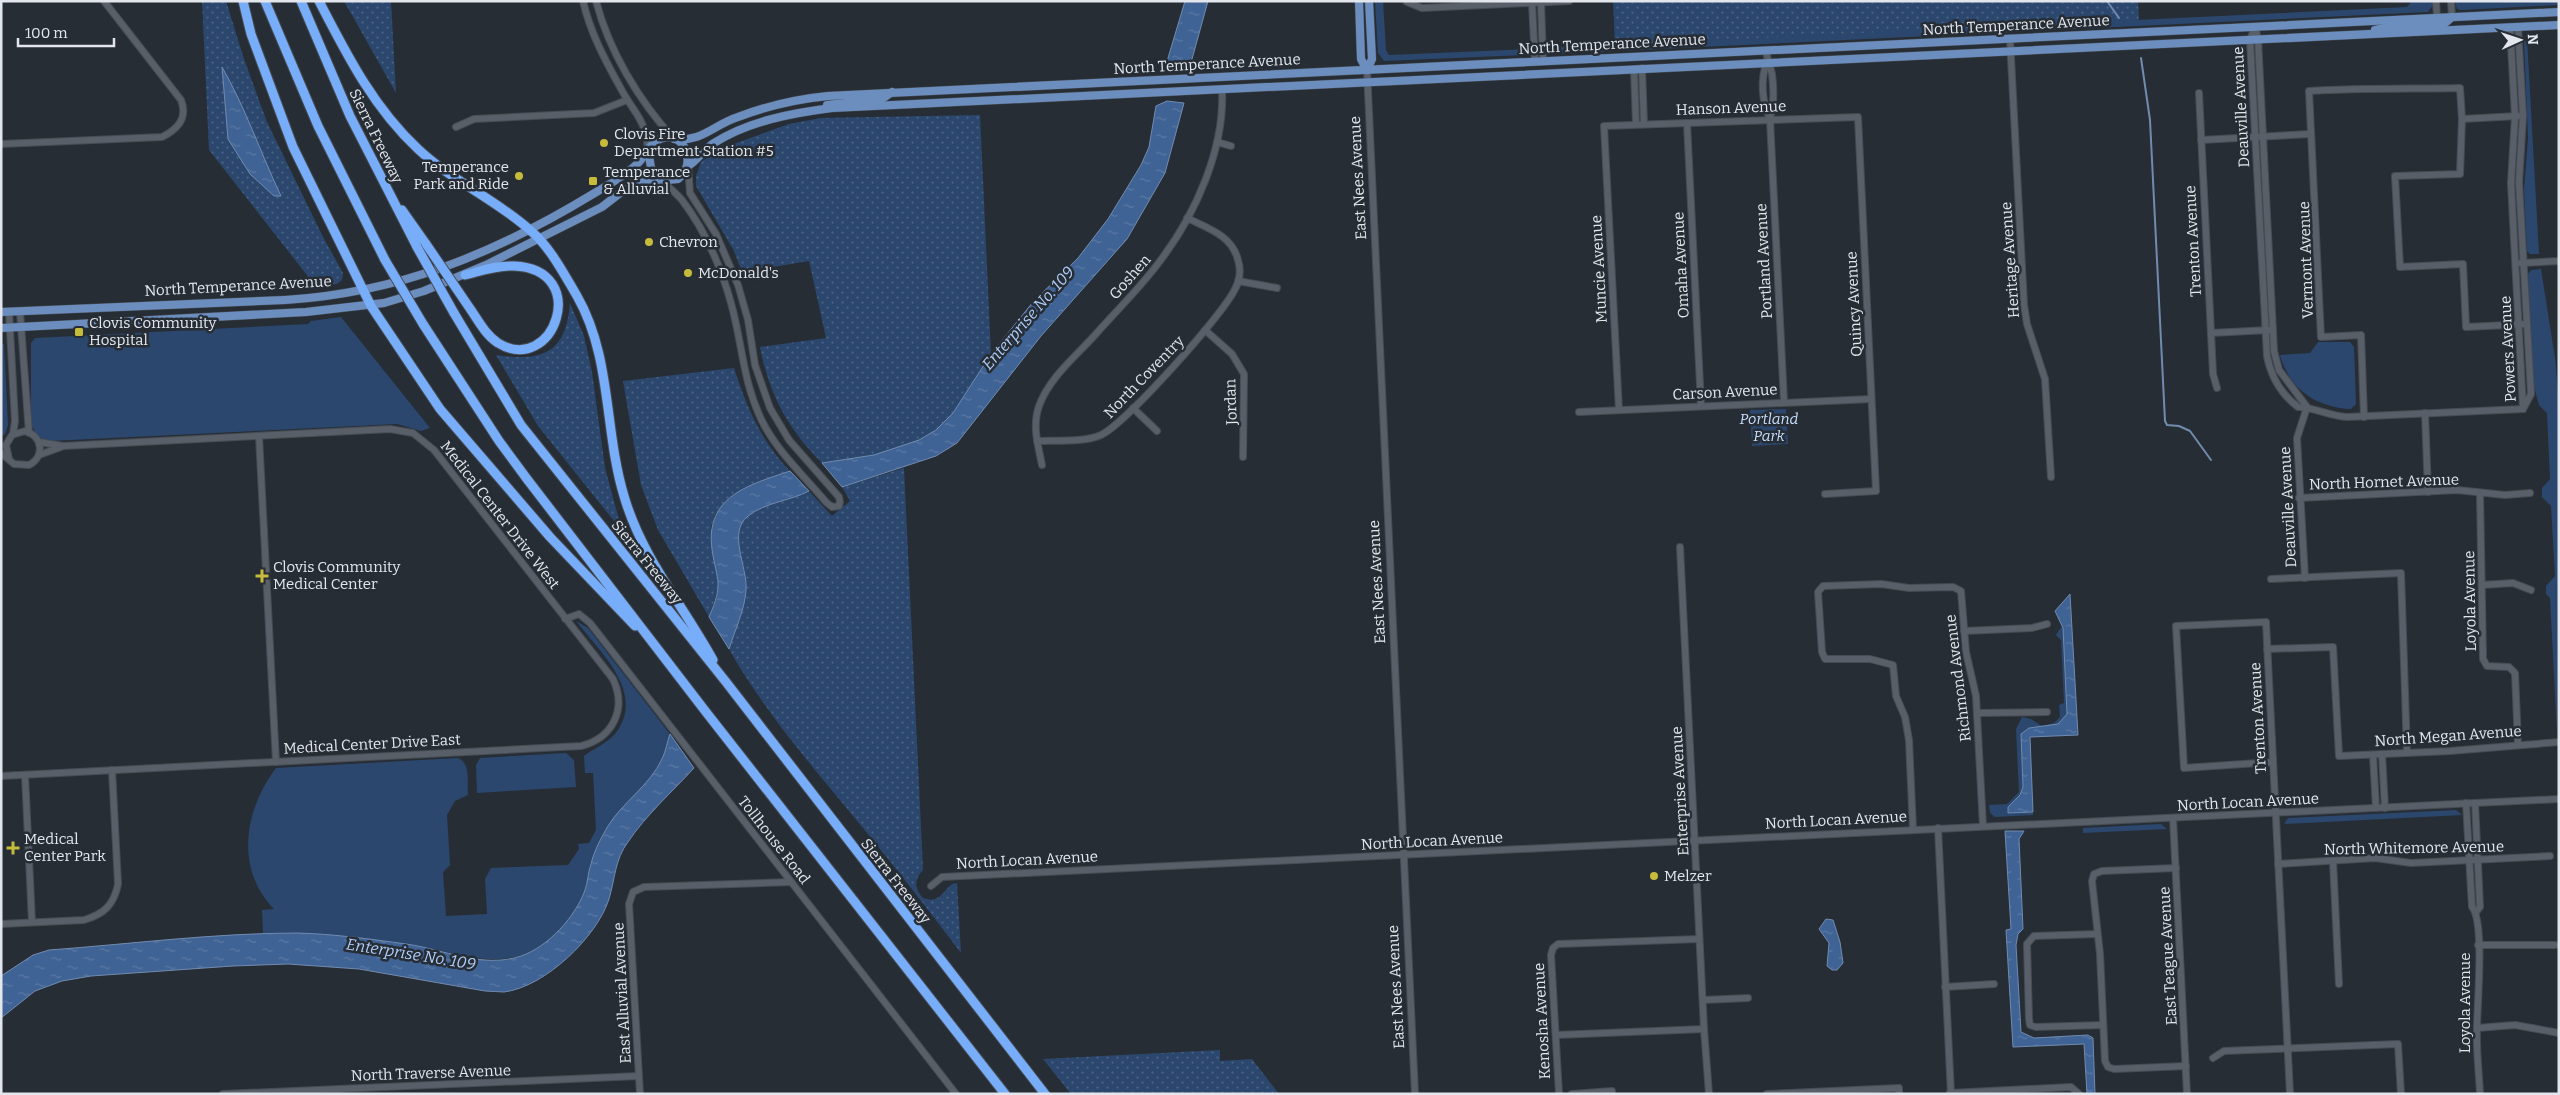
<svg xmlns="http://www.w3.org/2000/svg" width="2560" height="1095" viewBox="0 0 2560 1095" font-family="Bitter,serif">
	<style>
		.grass { fill: url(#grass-dots) }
		.park { fill: #2b476e }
		.water { fill: url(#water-ripples); stroke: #718baf }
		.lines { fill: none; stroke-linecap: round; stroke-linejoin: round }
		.stream { stroke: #718baf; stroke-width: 2 }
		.minor-casing { stroke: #474c53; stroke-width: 8 }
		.major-casing { stroke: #474c53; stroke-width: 9 }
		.highway-casing { stroke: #474c53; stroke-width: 11 }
		.minor { stroke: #585f68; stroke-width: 6 }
		.major { stroke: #6b8ebf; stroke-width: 8 }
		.highway { stroke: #77adf9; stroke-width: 9 }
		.highway-bridge-casing { stroke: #474c53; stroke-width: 11; stroke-linecap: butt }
		.highway-bridge { stroke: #77adf9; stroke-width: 9 }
		.poi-dot { fill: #c7bb3c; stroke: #272d35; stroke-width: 2 }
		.labels { text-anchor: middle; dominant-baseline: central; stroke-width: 5; stroke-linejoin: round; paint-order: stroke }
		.street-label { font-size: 15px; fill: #e3e7ed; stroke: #272d35 }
		.poi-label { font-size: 15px; fill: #e3e7ed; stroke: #272d35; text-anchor: start }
		.park-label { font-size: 15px; font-style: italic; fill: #c7ddfb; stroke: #272d35 }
		.water-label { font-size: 16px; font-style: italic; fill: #aecefb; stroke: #272d35 }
	</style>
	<defs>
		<pattern id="grass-dots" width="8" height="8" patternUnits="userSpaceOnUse" patternTransform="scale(1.25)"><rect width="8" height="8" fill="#2b476e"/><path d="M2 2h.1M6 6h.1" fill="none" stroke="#4a6283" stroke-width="1.8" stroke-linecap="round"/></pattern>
		<pattern id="water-ripples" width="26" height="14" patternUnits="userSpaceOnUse" patternTransform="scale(1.25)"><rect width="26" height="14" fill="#406395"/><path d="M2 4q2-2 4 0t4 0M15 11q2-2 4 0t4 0" fill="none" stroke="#5b79a4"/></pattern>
	</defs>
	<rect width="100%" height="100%" fill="#272d35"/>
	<g class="grass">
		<path d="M202,1h24l18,58 23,63 56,115 20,36 -1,7 -5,4 -20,4 -108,-138z"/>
		<path d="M344,1h47l5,92z"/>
		<path d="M1613,1h525l1,20 -524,25z"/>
		<path d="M980,115l11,239 -38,59 -17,17 -17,10 -45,15 -52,8c-34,-34 -53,-69 -62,-116l66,-9 -17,-77 -67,11 -8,-21 -38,-65v-10l5,-14 16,-12 72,-26 32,-6z"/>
		<path d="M570,303l14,33 8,36 13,96 17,63 -84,-105 -42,-71c47,7 70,-2 74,-52z"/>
		<path d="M734,368c13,40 27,73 56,103l-49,20 -12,7 -14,17 -4,12 8,59 -10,31 -51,-87 -17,-45 -18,-104z"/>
		<path d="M904,468l19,402c-9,9 -9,19 0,28 16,6 18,-5 29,-14l5,-1 4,70c-32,-42 -64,-84 -98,-125 -46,-56 -98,-115 -134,-179 6,-19 16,-40 17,-59 2,-22 -19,-58 2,-74 18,-14 42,-15 61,-25l23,25 18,-15 -8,-14z"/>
		<path d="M1220,1050v11l32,-2 27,35h-208l-28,-35z"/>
	</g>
	<g class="park">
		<path d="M1375,1h8l3,49 3,5 142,-6 -7,6 -140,6 -6,-8z"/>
		<path d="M2412,1h21v4l-5,7 -874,42 -7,-6 860,-41z"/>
		<path d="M2455,1h104v4l-98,5 -4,-1z"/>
		<path d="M2527,38l12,216h-9l-3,-3 -3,-61 4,-52 -4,-97z"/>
		<path d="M2541,269l14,89 4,48 -2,327 -7,-135 -4,-4v-8l9,-10 -4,-70 -9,-9v-9l8,-9 -3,-66 -8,-8 -6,-22 -5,-109 3,-4z"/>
		<path d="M341,317l89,111 -9,3 -24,-7 -347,17c-12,-1 -16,-9 -19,-19v-79l4,-5 273,-14 3,-3z"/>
		<path d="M2318,342h32l4,5 2,57 -5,5c-35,-2 -61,-19 -71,-54l30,-2z"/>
		<path d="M1,343l3,1 4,81 -3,9 -4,2z"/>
		<path d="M1786,409l2,35 -36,2 -2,-36z"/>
		<path d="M576,621l12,7 82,106c-2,8 -4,17 -8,25 -15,31 -46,51 -62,81 -10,21 -10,45 -22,65 -11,19 -36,46 -59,51 -38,10 -71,-6 -108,-11 -49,-7 -98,-12 -148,-12l-1,-23 12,-1c-40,-41 -29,-100 2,-141l181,-10c14,3 10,25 11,37l-13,6 -8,14 3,50 -7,7 3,44 41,-2 -2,-35 6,-11 77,-3 11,-16 -1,-5 11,-1 7,-13 -3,-57h-8l-1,-17c10,-8 22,-12 31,-22 32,-41 -15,-82 -39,-113z"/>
		<path d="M2061,627l2,1 4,86 -9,10 -29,4 -8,6 2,53c-3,11 -11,16 -15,26l25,-1v3l-38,2 -5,-4 -1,-8 18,-1 12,-12 -3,-63 6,-12 9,2 11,7 12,-3 6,-6 -1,-12 5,-2 -3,-63 -5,-5z"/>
		<path d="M566,753l8,7 2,27 -99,6 -1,-28 4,-7z"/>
		<path d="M2456,810l6,5 -178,9 4,-6z"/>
		<path d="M2161,824l6,5 -84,4v-5z"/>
	</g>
	<g class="water">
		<path d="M1185,1h23l-19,69 -24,-2z"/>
		<path d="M222,67c24,42 39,87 59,129h-7l-24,-22 -22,-35z"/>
		<path d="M1167,101l17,2 -19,70 -38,66 -86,97 -84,107 -21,13 -94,31 -20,-24 52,-8 45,-15 17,-10 17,-17 38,-59 42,-52 45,-44 30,-39 33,-54 8,-18 7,-41z"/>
		<path d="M790,471l19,20c-19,10 -43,11 -61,25 -21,16 0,52 -2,74 -1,19 -11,40 -17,59l-20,-32c15,-35 8,-34 3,-68 -7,-53 37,-64 78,-78z"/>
		<path d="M2070,594l8,141 -48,2 3,75 -25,1v-6l12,-12 3,-8 -2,-53 8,-6 29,-4 9,-10 -4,-86 -8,-17z"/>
		<path d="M670,734l24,34c-22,24 -48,47 -66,74 -13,17 -13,37 -19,57 -12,38 -64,88 -105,93 -6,0 -13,-1 -19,-1l-126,-22 -71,-5 -55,2 -142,10 -29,5 -27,10 -34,27v-42l32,-21 16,-5c82,-6 166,-17 248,-17 37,1 73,6 109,11 37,5 77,25 115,12 27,-9 55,-40 64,-66 3,-8 3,-18 6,-26 3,-13 10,-26 17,-38 15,-24 42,-41 54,-67 4,-8 5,-17 8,-25z"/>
		<path d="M2005,831h19l-5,8 4,90 -5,5 -2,11 5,87 13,6 54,-3 5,3 2,56h-8l-3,-50 -71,3 -7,-117 5,-1z"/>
		<path d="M1826,919l7,1 7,22 3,21 -6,7h-5l-5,-4 2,-23 -10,-14z"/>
	</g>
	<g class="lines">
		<g class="stream">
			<path d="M2107,1l12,17"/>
			<path d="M2141,58l9,62 15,301 2,4 12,1 11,5 21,29"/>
		</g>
		<g class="minor-casing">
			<g id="minor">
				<path d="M583,1c7,31 22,59 37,86 14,27 25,30 28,62"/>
				<path d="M596,1c13,50 43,100 78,138"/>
				<path d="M2436,1l1,17"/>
				<path d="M2451,1l1,16"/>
				<path d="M1407,2l15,6 147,-7"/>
				<path d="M1532,3l3,59"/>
				<path d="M1541,3l2,58"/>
				<path d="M2255,27l-5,13 17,316c4,21 14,38 31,51 15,0 31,9 49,10l176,-8"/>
				<path d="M2255,27l3,12 16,312 5,19 28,37"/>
				<path d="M2510,27l5,89 -4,67 12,225"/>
				<path d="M2518,27l5,89 -4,66 12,212 -8,15"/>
				<path d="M2010,39l14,266 3,19 18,55 6,98"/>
				<path d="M1766,50c1,9 4,16 6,24 2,15 2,31 -2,45l14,283"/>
				<path d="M1767,62c-7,17 -5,41 3,57"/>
				<path d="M1642,68l2,56"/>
				<path d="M1634,69l2,55"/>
				<path d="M1367,70l48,1024"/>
				<path d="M2199,93l12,240 2,41 4,14"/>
				<path d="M2462,119l56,-3"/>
				<path d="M1687,123l14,282"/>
				<path d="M456,127l18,-8 120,-6 33,-13"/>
				<path d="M2201,140l109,-6"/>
				<path d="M1217,142l14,4"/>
				<path d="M1,144l161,-7c16,-8 26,-19 19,-37l-77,-99"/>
				<path d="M663,181c6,7 13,12 19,19 22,29 39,67 49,103 12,43 11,76 31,118 15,30 42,55 64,81l6,5 7,-1 1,-4 -1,-5 -50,-57 -19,-32 -15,-43 -7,-45 -10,-35 -22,-51 -26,-41 -2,-27"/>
				<path d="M2521,263l38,-2"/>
				<path d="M1238,281l39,7"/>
				<path d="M9,312l6,109 -2,13"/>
				<path d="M20,312l9,121"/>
				<path d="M1205,330l27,24 12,20 -1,83"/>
				<path d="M2211,333l58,-3"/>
				<path d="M1133,408l24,23"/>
				<path d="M1619,410l-15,-284 254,-9 18,374 -51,3"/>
				<path d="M1579,412l292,-13"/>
				<path d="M2425,413l3,79"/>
				<path d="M2364,417l-3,-82 -40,2 -12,-246c51,-3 101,-2 151,-3l2,31 -2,55 -65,2 5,91 63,-3 3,63 61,-3"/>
				<path d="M259,436l17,326"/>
				<path d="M1037,441c20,-1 45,2 64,-6 24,-11 122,-120 134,-146 5,-8 6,-20 3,-29 -6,-25 -31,-32 -51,-42"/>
				<path d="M1,453l13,11 15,1c16,-8 14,-29 -4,-34l-13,4 -6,10 3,14"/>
				<path d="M39,455l22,-8"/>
				<path d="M1042,465c-4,-20 -10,-39 -3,-59 10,-28 37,-50 56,-71 22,-25 46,-48 65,-74 36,-47 65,-113 62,-172"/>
				<path d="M2480,493l3,166 4,7 22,1 6,6 3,71"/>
				<path d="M2299,498l158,-8 48,5 25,-2"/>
				<path d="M1680,547l24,482 5,65"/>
				<path d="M2305,578l-8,-140 10,-31"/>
				<path d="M2271,579l130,-6 6,180"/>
				<path d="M2482,585l31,-2 18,7"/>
				<path d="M565,619l14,-5 11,9 366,471"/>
				<path d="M1964,631l68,-3 15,-4"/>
				<path d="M2267,649l66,-2 6,109 111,-5 109,-9"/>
				<path d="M1977,713l70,-1"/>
				<path d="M2382,754l3,54"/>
				<path d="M2373,755l3,53"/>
				<path d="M2273,762l-89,6 -8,-142 90,-4 24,472"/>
				<path d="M25,775l7,147"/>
				<path d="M1,776l580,-30c32,-8 46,-37 32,-67l-179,-229 -21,-17 -23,-4 -327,17 -24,-4"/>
				<path d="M2466,803l6,104c13,14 5,99 5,121 -1,22 2,44 3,66"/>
				<path d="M2475,803l5,104 -4,5"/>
				<path d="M2173,818l14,276"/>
				<path d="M1938,828l13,266"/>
				<path d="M1913,829l-4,-89 -4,-23 -9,-21 -3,-31 -23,-6h-45l-3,-7 -4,-60 5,-6 58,-2 28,4 44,-1 8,4 5,61 10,44 7,130"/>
				<path d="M2333,861l6,123"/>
				<path d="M2278,864l97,-6 36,5 139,-7"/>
				<path d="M2176,868l-74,3 -8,3 -2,7 8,73 5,107 3,6 6,2 72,-3"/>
				<path d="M931,886l11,-9 1617,-78"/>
				<path d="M1,924l83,-4c20,-6 30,-15 34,-36l-6,-114"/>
				<path d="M2097,934l-63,2 -7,8 2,75 1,6 6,2 67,-2"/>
				<path d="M2478,945h77"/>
				<path d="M1945,987l49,-3"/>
				<path d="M1703,1000l45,-2"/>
				<path d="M2477,1028l38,-3 44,8"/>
				<path d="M1556,1035l148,-6"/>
				<path d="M2213,1058l11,-7 174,-7 3,50"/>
				<path d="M1950,1093l121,-6 8,7"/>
				<path d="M223,1094l416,-18"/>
				<path d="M640,1094l-11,-190 4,-12 11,-5 147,-5"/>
				<path d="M1559,1094l-8,-139 2,-7 5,-4 141,-5"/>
				<path d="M1572,1094l40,-3"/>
				<path d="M1767,1094l132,-6v6"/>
			</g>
		</g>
		<g class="major-casing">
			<g id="major">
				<path d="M1359,1l2,58 6,11"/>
				<path d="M2375,30l14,-3 55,-3 8,-7"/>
				<path d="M1367,70l5,-11 -3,-58"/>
				<path d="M827,105l55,-6 10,-7"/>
				<path d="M674,139c29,3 39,-14 64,-22 29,-11 59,-18 90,-21l1731,-84"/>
				<path d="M648,149l3,19 12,13"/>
				<path d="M688,166c10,-6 16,-17 26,-23 35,-22 78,-30 118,-35l1727,-83"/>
				<path d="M1,312l284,-12c114,-7 211,-47 308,-106 15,-9 32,-18 44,-30 9,-8 11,-20 23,-25 24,-10 38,25 18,40l-45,4 -31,24 -116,58 -62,26 -40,12 -78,9 -305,16"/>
			</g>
		</g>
		<g class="highway-casing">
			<g id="highway">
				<path d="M243,1l8,33 42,113 78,159 69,103 110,128 85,89"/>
				<path d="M265,1l53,125 67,134"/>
				<path d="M301,1l49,115 67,131"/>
				<path d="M319,1c28,54 54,106 99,148 34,32 79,51 113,82 19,16 33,43 46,65 35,61 27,134 47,200 18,62 59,109 89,164"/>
				<path d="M402,210l24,34"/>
				<path d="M465,275c16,-4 32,-10 49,-9 78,3 40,111 -16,77 -12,-8 -19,-21 -27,-33"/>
				<path d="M454,313l67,112 205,257 319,412"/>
				<path d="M423,324l76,117 28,38 179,233 299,382"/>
			</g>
		</g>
		<use href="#minor" class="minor"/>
		<use href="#major" class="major"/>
		<use href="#highway" class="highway"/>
		<g class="highway-bridge-casing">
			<g id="highway-bridge">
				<path d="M426,244l45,66"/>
				<path d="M417,247l37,66"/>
				<path d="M385,260l38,64"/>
			</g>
		</g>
		<use href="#highway-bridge" class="highway-bridge"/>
	</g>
	<g class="poi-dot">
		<circle cx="604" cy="143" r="5"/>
		<circle cx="519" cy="176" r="5"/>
		<rect x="588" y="176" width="10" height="10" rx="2.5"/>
		<circle cx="649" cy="242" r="5"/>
		<circle cx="688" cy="273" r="5"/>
		<rect x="74" y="327" width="10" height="10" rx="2.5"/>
		<path d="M259.5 568.5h5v5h5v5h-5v5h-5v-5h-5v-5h5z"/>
		<path d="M10.5 840.5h5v5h5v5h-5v5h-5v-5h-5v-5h5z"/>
		<circle cx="1654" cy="876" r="5"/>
	</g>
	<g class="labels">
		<g class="street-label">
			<text transform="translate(2016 25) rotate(-3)">North Temperance Avenue</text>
			<text transform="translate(1612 44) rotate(-3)">North Temperance Avenue</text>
			<text transform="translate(1207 64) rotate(-3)">North Temperance Avenue</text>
			<text transform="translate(2241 107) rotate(-93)">Deauville Avenue</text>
			<text transform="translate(1731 108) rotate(-2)">Hanson Avenue</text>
			<text transform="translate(376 136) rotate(64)">Sierra Freeway</text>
			<text transform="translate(1358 178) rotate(-93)">East Nees Avenue</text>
			<text transform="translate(2193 241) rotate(-93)">Trenton Avenue</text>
			<text transform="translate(2010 260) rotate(-94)">Heritage Avenue</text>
			<text transform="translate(2306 260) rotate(-92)">Vermont Avenue</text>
			<text transform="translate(1764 261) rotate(-93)">Portland Avenue</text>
			<text transform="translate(1681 265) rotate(-93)">Omaha Avenue</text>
			<text transform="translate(1599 269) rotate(-93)">Muncie Avenue</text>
			<text transform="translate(1130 277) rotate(-49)">Goshen</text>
			<text transform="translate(238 286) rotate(-3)">North Temperance Avenue</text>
			<text transform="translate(1854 304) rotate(-93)">Quincy Avenue</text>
			<text transform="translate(2508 349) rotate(-93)">Powers Avenue</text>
			<text transform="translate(1144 377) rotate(-46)">North Coventry</text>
			<text transform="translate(1725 392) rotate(-3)">Carson Avenue</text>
			<text transform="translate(1231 402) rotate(-92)">Jordan</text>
			<text transform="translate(2384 482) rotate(-2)">North Hornet Avenue</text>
			<text transform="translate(2288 507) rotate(-93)">Deauville Avenue</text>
			<text transform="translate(500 515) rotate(52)">Medical Center Drive West</text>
			<text transform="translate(647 562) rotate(51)">Sierra Freeway</text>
			<text transform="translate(1377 582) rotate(-93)">East Nees Avenue</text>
			<text transform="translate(2470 601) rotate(-91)">Loyola Avenue</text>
			<text transform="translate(1958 678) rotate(-97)">Richmond Avenue</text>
			<text transform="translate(2258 718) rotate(-93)">Trenton Avenue</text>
			<text transform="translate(2448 736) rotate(-4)">North Megan Avenue</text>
			<text transform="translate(372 744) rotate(-3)">Medical Center Drive East</text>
			<text transform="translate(1680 791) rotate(-93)">Enterprise Avenue</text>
			<text transform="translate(2248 802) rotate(-3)">North Locan Avenue</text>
			<text transform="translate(1836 820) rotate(-3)">North Locan Avenue</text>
			<text transform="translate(774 840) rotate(52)">Tollhouse Road</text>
			<text transform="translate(1432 841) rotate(-3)">North Locan Avenue</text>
			<text transform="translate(2414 848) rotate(-1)">North Whitemore Avenue</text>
			<text transform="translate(1027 860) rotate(-3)">North Locan Avenue</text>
			<text transform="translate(896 881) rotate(52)">Sierra Freeway</text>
			<text transform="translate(2168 956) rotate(-93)">East Teague Avenue</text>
			<text transform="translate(1396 987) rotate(-93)">East Nees Avenue</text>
			<text transform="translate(622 993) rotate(-93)">East Alluvial Avenue</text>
			<text transform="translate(2465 1003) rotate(-90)">Loyola Avenue</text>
			<text transform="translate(1542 1021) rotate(-93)">Kenosha Avenue</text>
			<text transform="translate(431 1073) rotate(-2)">North Traverse Avenue</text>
		</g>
		<g class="poi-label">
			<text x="614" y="134">Clovis Fire<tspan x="614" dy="17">Department Station #5</tspan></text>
			<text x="509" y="167" text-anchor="end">Temperance<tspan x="509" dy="17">Park and Ride</tspan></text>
			<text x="603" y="172">Temperance<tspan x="603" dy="17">&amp; Alluvial</tspan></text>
			<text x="659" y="242">Chevron</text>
			<text x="698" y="273">McDonald's</text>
			<text x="89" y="323">Clovis Community<tspan x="89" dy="17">Hospital</tspan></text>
			<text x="273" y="567">Clovis Community<tspan x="273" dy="17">Medical Center</tspan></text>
			<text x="24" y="839">Medical<tspan x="24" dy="17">Center Park</tspan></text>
			<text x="1664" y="876">Melzer</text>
		</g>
		<g class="park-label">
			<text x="1769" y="419">Portland<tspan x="1769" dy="17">Park</tspan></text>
		</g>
		<g class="water-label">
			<text transform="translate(1028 318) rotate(-49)">Enterprise No. 109</text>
			<text transform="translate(411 954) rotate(9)">Enterprise No. 109</text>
		</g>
	</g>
	<rect width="2560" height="1095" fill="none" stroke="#e3e7ed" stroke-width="5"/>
	<g transform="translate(2520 40) rotate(87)" stroke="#272d35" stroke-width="4" paint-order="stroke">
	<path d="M0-4L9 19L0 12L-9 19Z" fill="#e3e7ed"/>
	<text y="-8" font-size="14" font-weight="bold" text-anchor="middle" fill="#e3e7ed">N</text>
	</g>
	<path d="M18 38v8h96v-8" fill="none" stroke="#e3e7ed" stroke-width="2.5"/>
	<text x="25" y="38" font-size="15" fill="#e3e7ed" stroke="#272d35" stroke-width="4" paint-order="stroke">100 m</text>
</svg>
